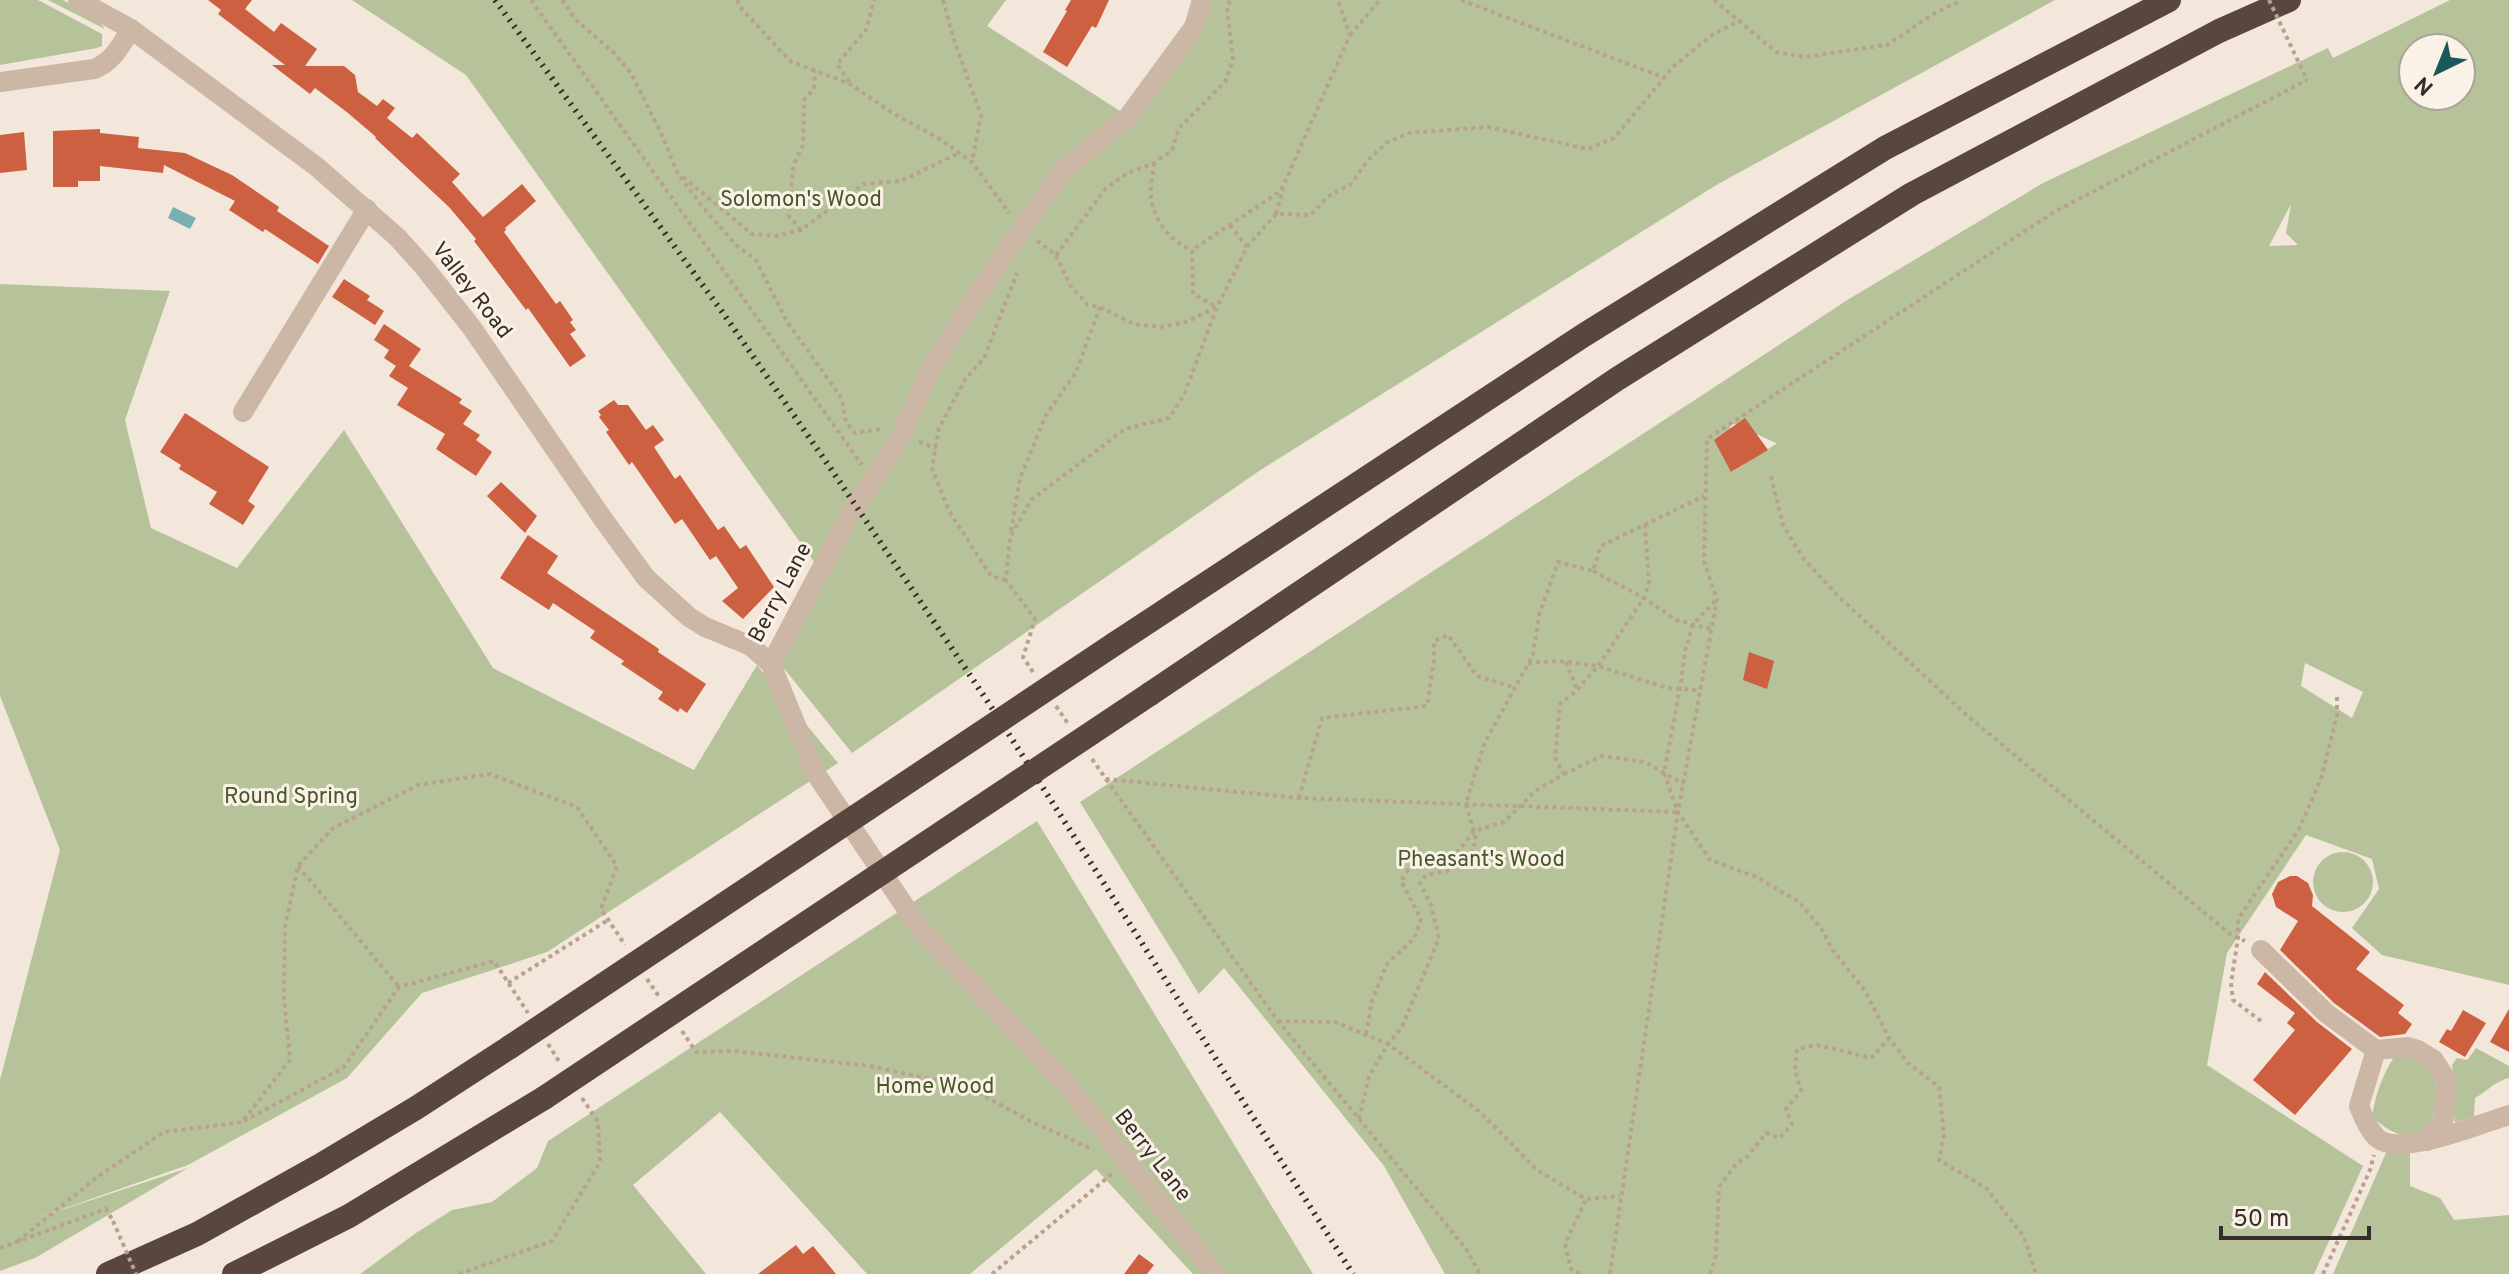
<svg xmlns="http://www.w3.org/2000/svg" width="2509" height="1274" viewBox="0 0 2509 1274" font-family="Overpass,sans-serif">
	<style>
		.green { fill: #b6c39a; fill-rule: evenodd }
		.water { fill: #78b0b2 }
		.building { fill: #cc6040 }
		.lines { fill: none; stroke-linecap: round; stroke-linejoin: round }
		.path { stroke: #b8a190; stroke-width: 4; stroke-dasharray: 4 4; stroke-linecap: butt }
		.minor { stroke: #ccb7a6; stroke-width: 20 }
		.highway { stroke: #59463e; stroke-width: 24 }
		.rail { stroke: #372c27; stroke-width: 6; stroke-dasharray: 2 6; stroke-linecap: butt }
		.path-bridge { stroke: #b8a190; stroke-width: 4; stroke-dasharray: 4 4; stroke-linecap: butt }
		.highway-bridge { stroke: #59463e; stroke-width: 24 }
		.labels { text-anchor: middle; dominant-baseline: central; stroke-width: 6; stroke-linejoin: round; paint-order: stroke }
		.park-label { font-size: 22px; fill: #47572a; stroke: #faf1e7 }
		.street-label { font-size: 22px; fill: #372c27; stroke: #faf1e7 }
	</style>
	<rect width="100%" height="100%" fill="#f3e7db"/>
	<g class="green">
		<path d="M0,0h38l64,34v12l-5,2 -97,17z"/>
		<path d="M48,0h15l34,19 8,10z"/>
		<path d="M352,0h654l-19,26 141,90 77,-116h850l-337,184 -459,287 -407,282 -78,-97 46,-86 -354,-495z"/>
		<path d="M2450,0h59v985l-127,-30 -30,-27 27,-39 -7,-30 -66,-24 -79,118 -20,112 156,101 -49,108h-869l-61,-108 -160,-198 -25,26 -119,-192 769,-503 194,-116 285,-135 5,10zM2413,48h48v48h-48zM2291,204l-5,29 12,12 -29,1zM1730,422l46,21v1l-44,28zM2305,663l58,29 -11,26 -51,-32z"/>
		<path d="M0,284l170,7 -45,129 26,108 86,40 107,-138 149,238 201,102 63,-105 81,98 -291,189 -125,41 -75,85 -159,87 -151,53 151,-50 -153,90 -35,13v-191l60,-230 -60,-154z"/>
		<path d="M1037,821l276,453h-120l-97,-105 -126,105h-103l-147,-162 -87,73 73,89h-346l56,-41 36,-23 40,-8 45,-34 11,-27z"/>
		<circle cx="2343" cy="882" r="30"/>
		<path d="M2476,1048l33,18v12c-12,2 -23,14 -34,20l-1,19 -19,5c-4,-20 0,-38 -3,-57l5,-7 10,2z"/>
		<path d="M2410,1053c5,2 13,5 17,8 12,10 12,48 4,61 -16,26 -44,10 -59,-6 4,-23 10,-40 22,-59z"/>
		<path d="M2389,1146l21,5v35l30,12 14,22 55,-5v59h-176z"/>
	</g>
	<path class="water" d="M173,207l23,11 -6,11 -22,-11z"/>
	<g class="building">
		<path d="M208,0h44l-7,9 29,23 7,-9 36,26 -12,17h39l11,9 3,17 19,14 6,-7 12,9 -8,10 25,20 5,-5 43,41 -8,8 31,35 39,-33 14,17 -31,27 1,2 -2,2 52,72 4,-3 13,19 -3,2 6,8 -6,4 16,22 -16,11 -42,-59 -2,2 -52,-69 2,-2 -27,-32 -74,-69 1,-1 -28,-24 -33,-25 -5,6 -38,-29h13l-67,-51 3,-4z"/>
		<path d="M1071,0h38l-13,28 -4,-2 -25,41 -24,-15 24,-41 -2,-1z"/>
		<path d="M100,129v4l39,4 -1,11 47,5 47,22 47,32 -2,4 52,35 -11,18 -53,-35 -2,3 -34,-22 6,-9 -71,-36 -1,8 -63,-7v15h-22v6h-25v-56z"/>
		<path d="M24,132l3,38 -27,3v-38z"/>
		<path d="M344,279l26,17 -3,4 17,11 -9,14 -43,-28z"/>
		<path d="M384,324l37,25 -12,17 53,33 -3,4 13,8 -9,13 17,11 -4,5 16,12 -16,24 -40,-27 9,-15 -48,-29 11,-17 -19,-12 7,-10 -12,-8 5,-8 -15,-10z"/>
		<path d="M614,400l4,5h10l18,25 7,-5 11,15 -10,7 21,32 5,-4 38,55 6,-4 16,23 6,-4 28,42 -31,32 -21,-18 16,-13 -22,-32 -6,4 -28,-41 -7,5 -43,-62 -3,3 -23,-33 3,-2 -10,-13 2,-2 -3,-4z"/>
		<path d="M185,413l84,54 -21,34 7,5 -12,19 -34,-21 8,-12 -38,-23 2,-4 -21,-13z"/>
		<path d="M1745,418l23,32 -37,22 -17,-32z"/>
		<path d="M501,482l36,34 -12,17 -38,-37z"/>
		<path d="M528,535l30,21 -11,17 112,76 -1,3 48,32 -19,29 -7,-5 -2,4 -20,-13 5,-7 -42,-28 3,-3 -34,-23 5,-7 -42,-28 -4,7 -49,-32z"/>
		<path d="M1749,652l25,9 -7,28 -24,-9z"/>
		<path d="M2290,876h7l11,7 5,12 -1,11 58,46 -14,17 48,36 -6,8 14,11 -7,10 -25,3 -46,-34 -54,-53 18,-29 -22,-14 -4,-13 6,-12z"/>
		<path d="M2265,972l52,50 35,27 -57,66 -42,-35 42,-50 -8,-7 8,-10 -38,-29z"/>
		<path d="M2509,1009v43l-19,-10z"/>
		<path d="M2463,1010l23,13 -21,34 -26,-15 8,-13 4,2z"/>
		<path d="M796,1245l7,9 10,-8 23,28h-78z"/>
		<path d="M1139,1254l15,11 -7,9h-23z"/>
	</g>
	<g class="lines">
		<g class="path">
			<path d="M531,0l331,465"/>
			<path d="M562,0l13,19 38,33 18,21 30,60 17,41 23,31 35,40 20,15 30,60 56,79 4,23 9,11 26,-4"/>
			<path d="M737,0l3,7 50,54 60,23 41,28 49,27 32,23 37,51"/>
			<path d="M943,0l11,40 27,75 -9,47"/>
			<path d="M1461,0l204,78"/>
			<path d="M1714,0l25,21"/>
			<path d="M1350,35l30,-35"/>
			<path d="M849,82l-12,-18 29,-34 8,-30"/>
			<path d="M1154,163c-1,10 -4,22 -3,33 2,23 19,46 41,54"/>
			<path d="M683,177l69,57 24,2 25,-6 63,-46 37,-3 58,-28"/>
			<path d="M1276,214l7,-25"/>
			<path d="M1230,225l17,22"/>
			<path d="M801,230l-12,-14 4,-50 10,-21 1,-45 10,-11 1,-18"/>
			<path d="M1037,241l19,14 14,30 18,20 12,2 34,17 26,3 26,-5 31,-15 30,-60 29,-33 35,1 16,-18 24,-13 16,-23 19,-18 23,-10 79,-6 100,22 26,-11 60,-72 38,-31 27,-14 37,31 28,5 83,-12 48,-32 27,-13"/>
			<path d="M1056,255l50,-67 22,-15 26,-10 18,-13 7,-22 46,-46 8,-22 -6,-52 3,-8"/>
			<path d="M919,442l17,6"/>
			<path d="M1771,476l12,49 20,33 35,38 132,122 260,216 15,7"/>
			<path d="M1011,531l9,-53 26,-63 30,-43 24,-65"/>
			<path d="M1593,571l51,27 32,22 35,9"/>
			<path d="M1006,580l-15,-4 -42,-65 -17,-43 7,-40 27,-50 18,-20 33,-85"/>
			<path d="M1715,601l-22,23 -8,27 -5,37 -16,85 14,39 32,48 44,16 44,25 23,27 11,21 33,42 24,47 19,25 31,24 5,48 -5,25 47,28 38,49 12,37"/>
			<path d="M1566,662l11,27"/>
			<path d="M1528,663l29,-2 41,5 69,22 33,2"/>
			<path d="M1033,672l-10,-15 12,-38 -29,-39 4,-43 21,-37 94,-71 44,-11 15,-23 33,-88 -24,-13 -1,-44 89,-59 69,-156 -12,-35"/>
			<path d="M1056,706l13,19"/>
			<path d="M1092,759l14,20 193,19 379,14"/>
			<path d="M1564,774l38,-18 43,6 38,22"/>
			<path d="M1106,779l172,242 158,191 30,37 14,25"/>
			<path d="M1299,798l23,-80 105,-12 7,-46v-19l14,-6 29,41 36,11"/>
			<path d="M298,866l101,121"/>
			<path d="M647,979l13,19"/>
			<path d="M508,983l100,-63"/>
			<path d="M1278,1021l57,1 53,22 92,68 57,58 49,29 34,-3"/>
			<path d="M2261,1021l-28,-21 -2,-17 7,-45v-19l61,-90 22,-50 16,-64v-18"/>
			<path d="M682,1031l14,21 38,-1 136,15 98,21 62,34 62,28"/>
			<path d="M1366,1034l6,-34 15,-36 27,-25 7,-20 -20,-38 9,-14 22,-5 25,-9 17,-22 30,-9 31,-31 29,-17 -9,-16 5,-54 17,-14 21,-24 46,-68 5,-15 -4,-58"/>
			<path d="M548,1044l12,19"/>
			<path d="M1359,1119l10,-43 19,-32 14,-17 37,-89 -8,-33 -11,-22 6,-8 22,-4 23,-15 5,-17 -10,-35 7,-24 12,-38 48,-87 6,-40 19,-53 35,9 8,-25 103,-50"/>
			<path d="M244,1121l99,-53 56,-81 95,-26 34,52"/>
			<path d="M18,1241l82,-66 64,-43 78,-10 48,-62 -6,-63 1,-71 13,-60 35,-38 85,-43 72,-11 87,33 40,59 -16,43 24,36"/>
			<path d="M0,1248l106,-39 7,12"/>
			<path d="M459,1274l93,-33 48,-79 -2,-40 -16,-24"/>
			<path d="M992,1274l121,-101"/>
			<path d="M1580,1274l-9,-5 -6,-25 21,-45"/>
			<path d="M1610,1274l68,-462 39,-213 -13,-38 3,-122 347,-227 253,-132"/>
			<path d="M1710,1274l6,-19 3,-68 17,-23 12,-8 18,-23 14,5 12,-14 -6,-15 15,-18 -6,-21 2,-21 21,-4 53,13 18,-20"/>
			<path d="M2323,1274l47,-104 4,-15"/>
		</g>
		<g class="minor">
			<path d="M78,0l53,29 186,138 80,70 27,30 48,61 131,191 43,59 43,39 16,10 46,19 20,18 45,110 102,152 149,159 148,189"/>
			<path d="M0,82l94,-13c19,-7 27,-24 37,-40"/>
			<path d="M243,412l124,-203"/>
			<path d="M771,664l74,-140 56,-88 31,-70 64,-100 68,-97 64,-52 66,-90 8,-27"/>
			<path d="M2261,950l65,63 50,37 -17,56c4,11 9,23 18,32 23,20 105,-15 132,-23"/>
			<path d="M2376,1050l32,-3 10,3 16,10 12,19 -2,40 -17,22"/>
		</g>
		<g class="highway">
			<path d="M1116,643l468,-308 301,-187 284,-148"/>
			<path d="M1150,694l467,-315 295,-185 307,-163 70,-31"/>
			<path d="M108,1274l89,-40 122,-68 97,-58 94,-61"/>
			<path d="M234,1274l115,-58 195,-118"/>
		</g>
		<path class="rail" d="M495,0l228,313 106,153 165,245 359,563"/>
		<g class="path-bridge">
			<path d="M2269,0l38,80"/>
			<path d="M113,1221l23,53"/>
		</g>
		<g class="highway-bridge">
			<path d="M510,1047l606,-404"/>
			<path d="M544,1098l606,-404"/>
		</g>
	</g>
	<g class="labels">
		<g class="park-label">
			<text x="801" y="200">Solomon's Wood</text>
			<text x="291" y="797">Round Spring</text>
			<text x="1481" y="860">Pheasant's Wood</text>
			<text x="935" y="1087">Home Wood</text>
		</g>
		<g class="street-label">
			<text transform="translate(471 291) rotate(52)">Valley Road</text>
			<text transform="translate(781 593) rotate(-62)">Berry Lane</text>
			<text transform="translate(1152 1156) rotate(52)">Berry Lane</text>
		</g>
	</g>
	<g transform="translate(2437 72) rotate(223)"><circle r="38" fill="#faf1e7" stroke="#aca29a" stroke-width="2"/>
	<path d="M0-6L14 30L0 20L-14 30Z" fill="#1a585b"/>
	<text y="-12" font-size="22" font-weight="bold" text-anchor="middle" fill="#372c27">N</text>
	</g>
	<path d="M2221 1226v12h148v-12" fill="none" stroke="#372c27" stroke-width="4"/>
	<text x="2233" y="1226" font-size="24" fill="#372c27" stroke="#faf1e7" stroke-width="6" paint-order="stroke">50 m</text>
</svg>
